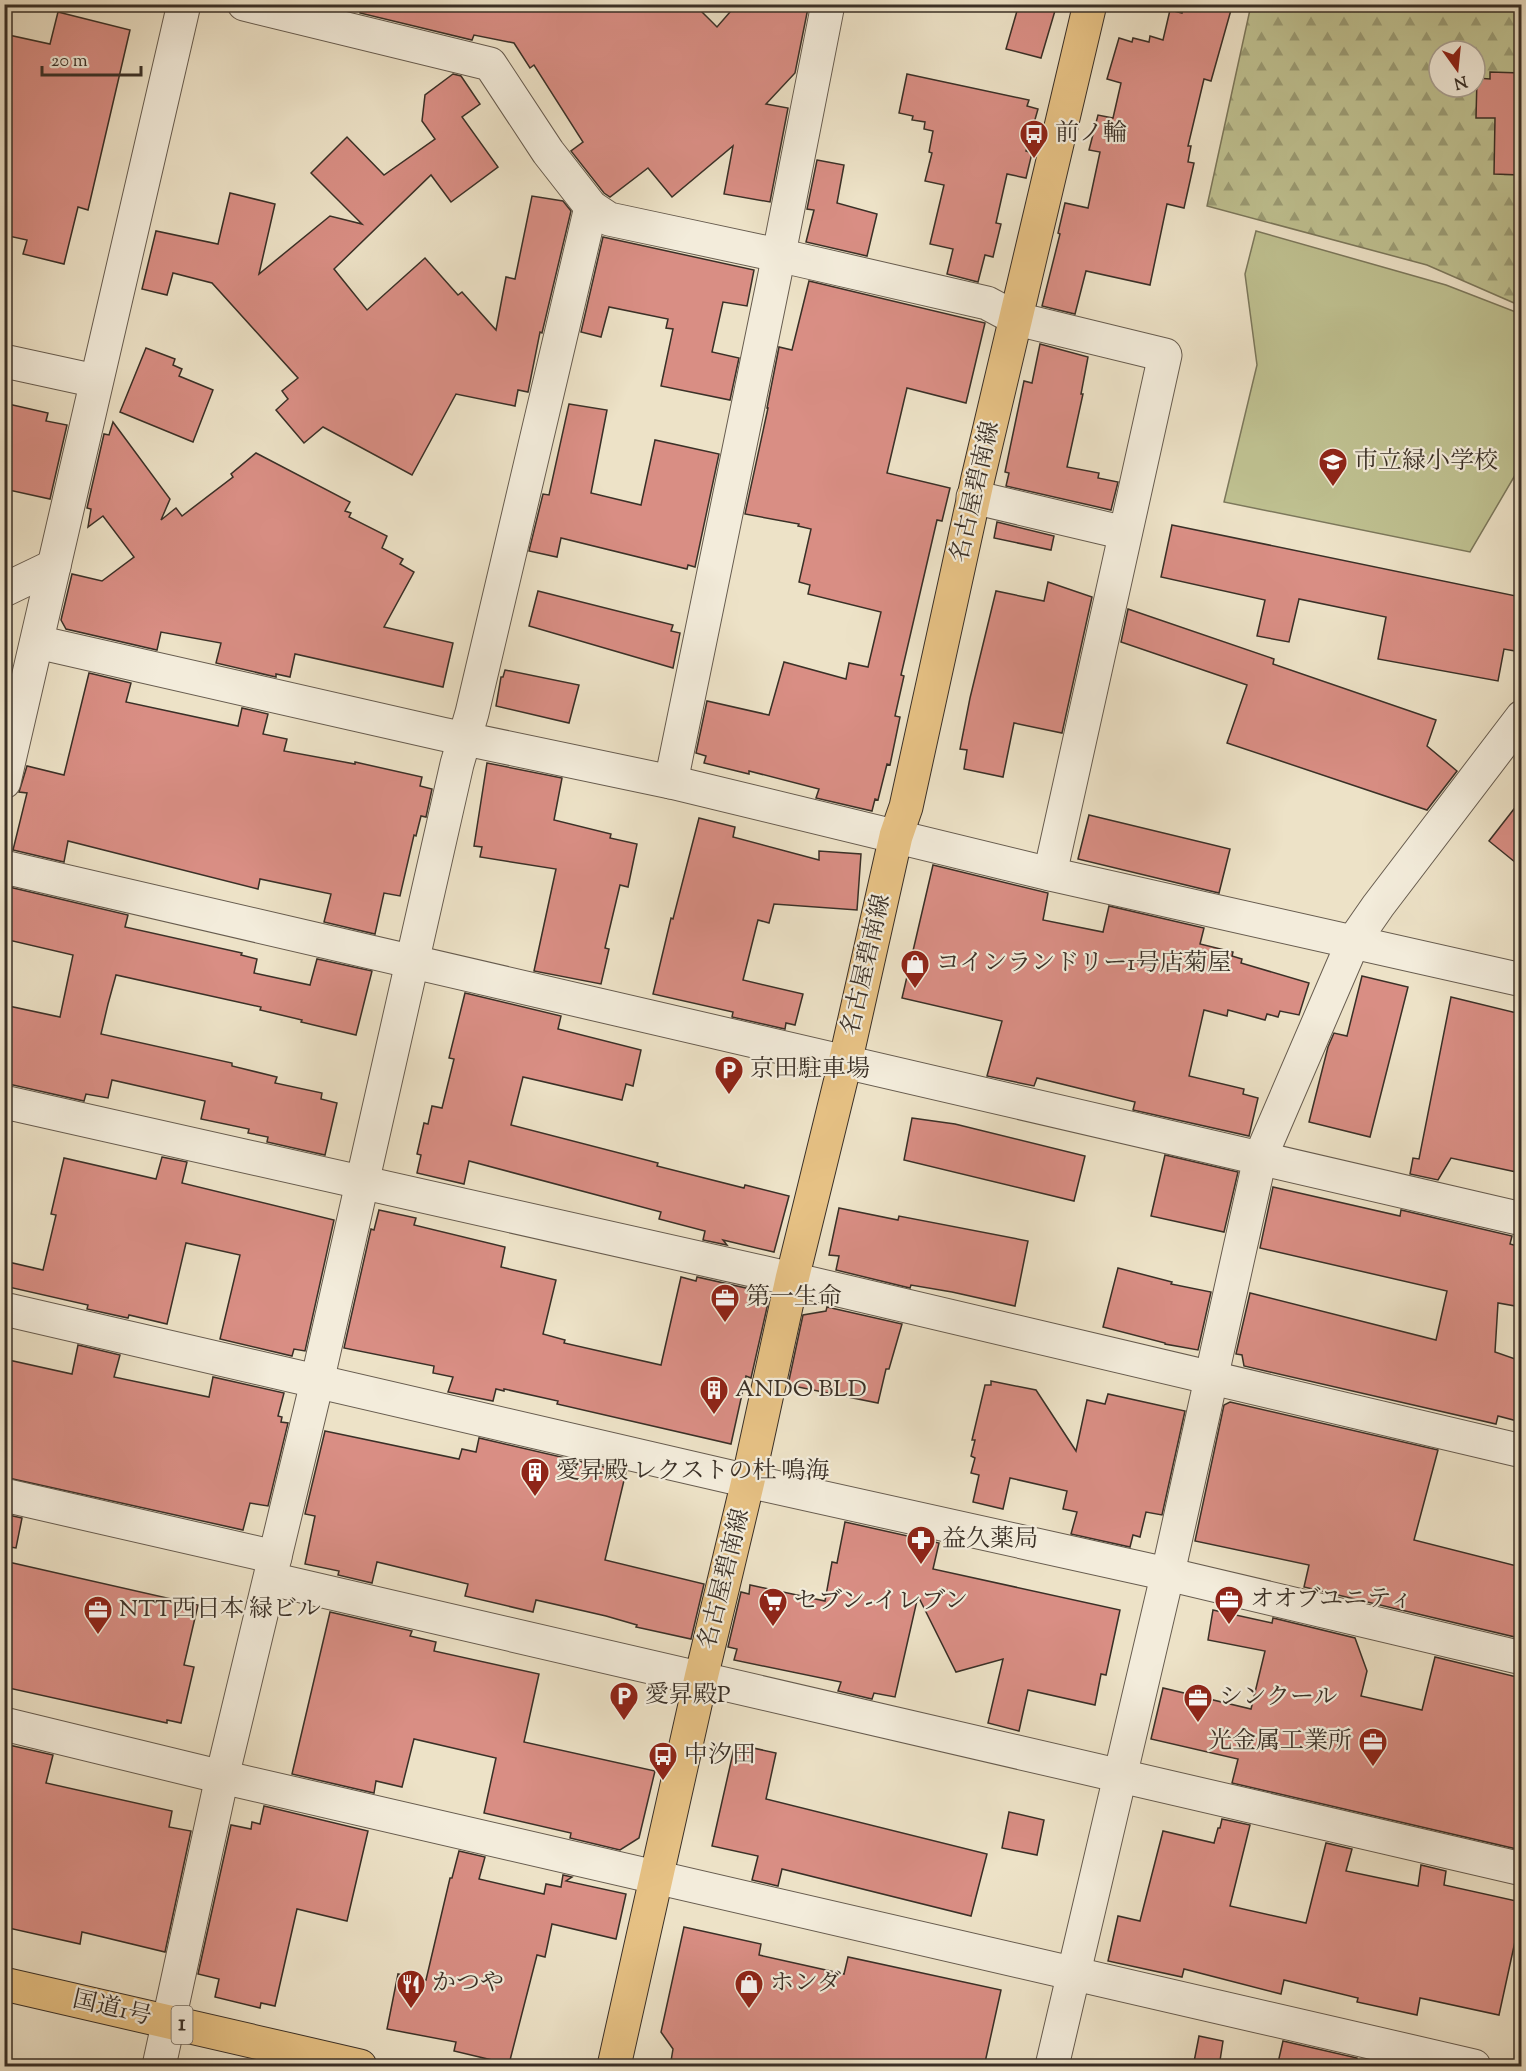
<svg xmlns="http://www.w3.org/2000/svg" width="1526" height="2071" viewBox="0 0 1526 2071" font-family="'Sorts Mill Goudy','Noto Serif JP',serif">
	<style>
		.forest { fill: url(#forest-firs); stroke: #7c785c; stroke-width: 1.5; fill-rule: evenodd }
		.park { fill: #bfc191; stroke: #7c785c; stroke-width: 1.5 }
		.building { fill: #d98e84; stroke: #3a3027; stroke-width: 1.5 }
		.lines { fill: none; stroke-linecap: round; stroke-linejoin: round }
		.minor-casing { stroke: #675c4f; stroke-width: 35 }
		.tertiary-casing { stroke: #675c4f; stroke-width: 35 }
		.primary-casing { stroke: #3a3027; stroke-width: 35 }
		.trunk-casing { stroke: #3a3027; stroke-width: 35 }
		.minor { stroke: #f3ecdb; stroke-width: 33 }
		.tertiary { stroke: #f3ecdb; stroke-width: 33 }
		.primary { stroke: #e6c184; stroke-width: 33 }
		.trunk { stroke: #e6c184; stroke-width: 33 }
		.labels { text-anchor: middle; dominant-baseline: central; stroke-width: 4.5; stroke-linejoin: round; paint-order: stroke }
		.shield { fill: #f3ecdb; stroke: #72685d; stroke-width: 1.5 }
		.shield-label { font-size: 22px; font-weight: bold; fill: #3a3027 }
		.poi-label { font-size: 24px; fill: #3a3027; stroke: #f3ecdb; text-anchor: start }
		.street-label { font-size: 24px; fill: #3a3027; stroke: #f3ecdb }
	</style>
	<defs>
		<pattern id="forest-firs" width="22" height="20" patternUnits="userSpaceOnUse" patternTransform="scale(1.5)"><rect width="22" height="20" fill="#bfc191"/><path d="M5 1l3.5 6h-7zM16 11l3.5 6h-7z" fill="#9c9d76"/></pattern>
	</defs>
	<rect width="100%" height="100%" fill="#ede2c7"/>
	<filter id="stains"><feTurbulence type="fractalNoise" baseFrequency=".00333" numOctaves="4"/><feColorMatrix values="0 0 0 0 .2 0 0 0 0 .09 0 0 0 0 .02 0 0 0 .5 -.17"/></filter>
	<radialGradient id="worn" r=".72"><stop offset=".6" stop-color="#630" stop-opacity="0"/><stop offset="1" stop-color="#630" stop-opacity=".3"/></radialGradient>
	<path class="forest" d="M1251,5h270v301l-94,-41 -220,-59zM1439,51h36v36h-36z"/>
	<path class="park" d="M1256,231l190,54 75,29v151l-51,87 -246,-50 33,-137 -12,-91z"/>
	<g class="building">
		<path d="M361,4h333l23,23 20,-23h57l14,4 -13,65 -29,31 22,4 -18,94 -46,-8 9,-48 -61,51 -24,-29 -38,29 -6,-4 -33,-42 12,-9 -49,-77 -4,3 -16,-25 -40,-8 -2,5 -112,-27z"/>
		<path d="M1019,4h38l-16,54 -35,-9z"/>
		<path d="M1185,4h25l21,6 -20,71 -7,-2 -16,67h3l-3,16 6,1 -10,45 -17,-4 -17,81 -64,-14 -11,43 -33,-8 18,-72 -2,-1 7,-30 23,5 12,-56 -11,-2 9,-35 15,3 8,-35 -14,-4 12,-41 13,4 1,-4 16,4 1,-6 13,4 7,-30 12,3z"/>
		<path d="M58,12l72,18 -42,180 -10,-3 -14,57 -41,-10 4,-14 -23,-5v-201l46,10z"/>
		<path d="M1490,72l31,1v102l-27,-1 1,-56h-19l1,-40 13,1z"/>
		<path d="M453,74l8,2 19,28 -18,13 36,50 -47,35 -20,-27 -97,94 33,41 58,-52 33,37 4,-3 34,38 10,-53 9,2 17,-83 31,5 8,10 -29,122 -2,-1 -12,60 -10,-2 -3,16 -59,-12 -44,81 -89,-48 -19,16 -28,-33 12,-11 -6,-8 16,-13 -86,-95 -39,-10 -6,22 -25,-6 14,-58 62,13 12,-51 45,11 -16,70 71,-58 32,8 -51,-51 36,-36 37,38 51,-36 -13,-18 3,-26z"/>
		<path d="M907,74l122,26 -2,6 11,3 -12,42 6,2 -6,25 -19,-4 -11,49 5,1 -8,33 -8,-2 -7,27 -31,-8 6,-25 -23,-5 14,-59 -19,-4 7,-28 -3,-1 4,-21 -9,-2 1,-7 -13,-2 1,-4 -14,-3z"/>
		<path d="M817,160l27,5 -7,38 40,11 -10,42 -61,-14 8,-32 -7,-1z"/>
		<path d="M603,237l151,33 -7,36 -24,-4 -11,50 27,6 -9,42 -69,-14 12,-57 -7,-1 2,-9 -59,-12 -8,30 -20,-5z"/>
		<path d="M809,281l176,42 -19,80 -59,-15 -20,85 63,15 -8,33 -5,-1 -36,155 3,1 -9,40 5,1 -10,48 -3,-1 -9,36 -3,-1 -3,12 -56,-13 3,-9 -70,-18v3l-45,-11 2,-7 -10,-3 11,-52 62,14 15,-53 62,17 3,-16 19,4 13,-55 -73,-18 2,-9 -11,-3 12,-53 -13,-3 1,-2 -54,-10 23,-106h-1l12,-61 13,3z"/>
		<path d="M1040,344l48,13 -7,37h2l-16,73 32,6 -1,5 20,4 -7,28 -105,-24 3,-13 -4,-1 19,-91 8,2z"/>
		<path d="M146,348l29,11 -2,6 9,4 -3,7 34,14 -20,52 -73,-30z"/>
		<path d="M4,403l44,10 -2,8 21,4 -17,74 -46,-10z"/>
		<path d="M569,404l38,6 -16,83 50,12 14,-65 64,14 -24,113 -7,-2 -1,4 -126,-31 -4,19 -28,-6 14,-57 6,1z"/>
		<path d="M113,422l57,77 -9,21 15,-12 6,8 51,-39 -2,-3 25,-21 94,49 -5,9 6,2 -2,4 38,19 -5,12 21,11 -3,5 14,8 -30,55 69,16 -10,44 -148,-33 -5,23 -14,-3v3l-60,-14 5,-20 -60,-11 -4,18 -91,-21 -5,-9 11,-46 30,7 32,-24 -31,-41 -15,11 3,-18 -4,-1 17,-74 5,1z"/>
		<path d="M997,522l57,14 -3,14 -57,-12z"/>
		<path d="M1172,525l349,72v55l-17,-3 -6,32 -120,-22 8,-42 -87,-18 -10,43 -32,-6 8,-36 -104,-23z"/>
		<path d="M1048,582l44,15 -30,136 -48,-10 -11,54 -39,-8 3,-19 -7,-1 10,-51 26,-107 48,10z"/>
		<path d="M538,591l135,34 -2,6 9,2 -7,35 -144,-42z"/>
		<path d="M1128,609l146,50 -1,5 163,56 -9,26 30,25 -30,39 -200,-67 20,-58 -126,-43z"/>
		<path d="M505,670l74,15 -10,38 -73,-17 5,-29h2z"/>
		<path d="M89,673l42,10 -5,19 112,24 4,-18 26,6 -5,20 24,5 -3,12 71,13v-2l67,15 -2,9 12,3 -6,28 -5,-1 -5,20 -2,-1 -14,61 -16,-3 -9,41 -51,-12 7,-28 -71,-15 -2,10 -190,-48 -4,21 -51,-12 14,-57 -8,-1 8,-26 37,9z"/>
		<path d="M487,763l75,15 -8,42 57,14 -1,4 27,6 -9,43 -8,-2 -15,63 4,1 -8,35 -67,-13 22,-102 -76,-12 2,-10 -8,-1z"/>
		<path d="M1521,800v67l-32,-26z"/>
		<path d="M1089,815l141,34 -11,44 -141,-34z"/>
		<path d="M699,818l36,9 -2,10 86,23v-9l42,3 -4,56 -83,-6 -5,19 -11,-3 -15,60 60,14 -8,31 -9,-2 -1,6 -53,-12 1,-5 -80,-18 18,-76 2,1z"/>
		<path d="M933,865l115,28 -5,27 60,12 6,-26 95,22 -4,16 33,8 -1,4 10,3 -1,4 68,20 -10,32 -19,-4 -2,6 -11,-3 -2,6 -37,-10 -1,6 -23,-6 -15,66 55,13 -1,5 15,4 -9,38 -116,-26 2,-8 -98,-24 -3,8 -47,-10 15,-55 -100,-23z"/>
		<path d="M9,887l119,28 -3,12 117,26 -1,2 16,4 -3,14 56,12 7,-26 55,12 -16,64 -55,-13 1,-2 -42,-10 1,-3 -145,-32 -8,29 -7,30 131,29v3l45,11 -2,6 47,10 -1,6 16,4 -12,52 -58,-13 1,-5 -20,-4 1,-4 -48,-10 4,-18 -93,-21 -4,18 -22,-4 -2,7 -80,-18v-78l56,12 13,-62 -69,-16v-49z"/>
		<path d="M1362,976l46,11 -38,150 -61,-15 19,-75 6,-14 13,3z"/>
		<path d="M465,993l96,23 -3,13 83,21 -8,36 -7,-2 -4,16 -99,-23 -12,48 147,38 -1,3 87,22 1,-3 44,11 -15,56 -51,-12 4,5 -24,-5 2,-9 -46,-12 2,-7 -192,-51 -5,23 -47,-11 4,-18 -4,-1 7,-31 4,1 4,-18 10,2 12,-49 -5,-1z"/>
		<path d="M1451,997l70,17v159l-70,-15 -13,22 -28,-6 3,-16 6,1z"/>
		<path d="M912,1118l43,6 130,32 -11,45 -170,-41z"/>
		<path d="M1165,1155l73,17 -14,60 -73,-16z"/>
		<path d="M162,1157l25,5 -5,21 152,37 -29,131 -11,-2 -2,7 -72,-17 20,-84 -54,-12 -19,81 -38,-9 -1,3 -41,-9 1,-4 -84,-19v-25l39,9 13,-55 -5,-1 13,-56 92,21z"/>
		<path d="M1273,1187l127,29 1,-6 111,26 -2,8 11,3v60l-23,-4 -3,49 26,9v61l-23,-6 -2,8 -252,-58 -2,-11 -6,-1 14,-61 186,47 11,-49 -187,-43z"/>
		<path d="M839,1208l59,12 1,-4 129,25 -13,65 -63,-14 -41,-7 -1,3 -74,-18 3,-14 -10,-1z"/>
		<path d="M379,1210l37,8 -2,7 91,22 -4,20 55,13 -13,54 22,6 -1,3 97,22 20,-88 15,4 1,-4 62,14 9,12 -17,75 -5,-2 -15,68 -174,-40 1,-3 -54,-12v2l-8,-2 -3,12 -45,-9 5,-15 -20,-4 1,-7 -90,-18 27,-119 3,1z"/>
		<path d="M1118,1268l54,14 -1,2 40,8 -13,58 -33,-6v-1l-62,-16z"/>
		<path d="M827,1307l75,17 -13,45h-3l-8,34 -90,-18 15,-70 23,-4z"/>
		<path d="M78,1345l42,10 -6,22 95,20 4,-20 71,16 -6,23 4,1 -1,5 7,1 -20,83 -18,-3 -7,27 -239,-53v-118l68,15z"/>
		<path d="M991,1381l45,9 40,61 11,-51 18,4 3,-10 77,17 -23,104 -16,-3 -6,25 -7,-2 -3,12 -59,-13 6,-22 -14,-3 4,-18 -57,-13 -7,31 -30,-7 6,-27 -8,-2 4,-15 -4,-2 4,-16h-3l13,-55h6z"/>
		<path d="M1230,1402l208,48 -24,90 107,27v42l-6,28 -211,-50 5,-22 -114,-24 29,-136z"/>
		<path d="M325,1431l134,28 3,-10 14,3 3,-14 147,34 -21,88 99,24 -13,55 -55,-12 1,-2 -31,-9 -70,-16 -3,12 -68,-16 3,-12 -91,-22 -5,21 -34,-8 1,-4 -34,-7 10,-48 -10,-2z"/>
		<path d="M4,1514l18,4 -6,30 -12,-2z"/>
		<path d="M845,1522l94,21 -6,26 187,41 -14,65 -5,-1 -6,31 -67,-15 -9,41 -31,-8 15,-64 -47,13 -38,-76 -23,101 -21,-4 -2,6 -34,-8 3,-9 -107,-22 3,-11 -9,-2 13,-55 8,2 1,-9 75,16 7,-39 5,1z"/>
		<path d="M4,1561l194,44 -14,60 10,2 -13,56 -14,-3v3l-163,-36z"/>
		<path d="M1213,1610l59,13 1,-5 82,20 12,33 -6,25 61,14 13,-53 86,21v172l-289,-67 6,-24 -87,-20 12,-51 88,21 14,-58 -57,-11z"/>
		<path d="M330,1612l82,19 -2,5 26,6 -2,9 105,23 -15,68 131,29 -16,67 -19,12 -50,-12 1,-5 -87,-20 12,-55 -82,-19 -12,48 -26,-6 -2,12 -82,-19z"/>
		<path d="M735,1744l41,9 -10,46 221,55 -16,62 -189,-47 -4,17 -26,-6 6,-24 -46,-10z"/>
		<path d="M9,1745l44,10 -7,28 126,28 -3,16 22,4 -26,121 -83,-20 -2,12 -76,-17v-162z"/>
		<path d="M264,1806l104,25 -21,90 -50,-12 -22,97 -14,-3 -1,5 -45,-11 4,-18 -21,-5 33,-149 20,4 1,-7 8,2z"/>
		<path d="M1009,1812l35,8 -7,35 -35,-7z"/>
		<path d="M1222,1819l28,6 -20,81 76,17 20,-80 26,6 -6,22 72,15 3,-21 25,6 -2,14 77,17v12l-22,101 -79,-17 -3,17 -60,-13 1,-4 -74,-18 -3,14 -97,-25 -2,8 -74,-16 10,-45 22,5 23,-90 51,12 4,-15h2z"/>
		<path d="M459,1851l26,6 -6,22 65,15 2,-10 15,3 2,-12 9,2 -6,4 60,13 -10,45 -64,-15 -7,33 -8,-2 -28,109 -55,-13 2,-9 -69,-13 11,-55 28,6 24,-102h2z"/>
		<path d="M684,1927l77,17 -2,11 85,19 4,-17 153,33 -17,77h-314l3,-18 -12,-17z"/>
		<path d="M1199,2036l24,5 -4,26h-26z"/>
		<path d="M1283,2041l74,17 -1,9h-79z"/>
	</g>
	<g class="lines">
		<g class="minor-casing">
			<g id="minor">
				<path d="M244,4l246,60 58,88 43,55 18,12 169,36 209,48 30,16 148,36 -115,519"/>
				<path d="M4,361l92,20"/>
				<path d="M973,497l152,36"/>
				<path d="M4,590l50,-24"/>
				<path d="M37,642l405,92 229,48 379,92 472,106"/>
				<path d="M671,782l104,-508 53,-270"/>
				<path d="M4,867l1518,352"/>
				<path d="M4,1102l788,177 730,172"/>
				<path d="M4,1309l744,172 419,93 355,84"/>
				<path d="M4,1495l271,62"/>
				<path d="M271,1579l1251,290"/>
				<path d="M4,1724l218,53 1252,289"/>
				<path d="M159,2066l63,-289 95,-395 140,-618 15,-51 119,-506"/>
				<path d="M1052,2066l120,-511 88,-397 93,-216 25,-36 144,-189"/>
			</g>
		</g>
		<g class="tertiary-casing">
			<path id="tertiary" d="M4,782l180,-778"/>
		</g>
		<g class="primary-casing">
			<path id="primary" d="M614,2066l87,-388 47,-197 44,-202 53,-216 51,-227 10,-29 72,-329 112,-474"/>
		</g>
		<g class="trunk-casing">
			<path id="trunk" d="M4,1984l356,82"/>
		</g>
		<use href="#minor" class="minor"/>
		<use href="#tertiary" class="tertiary"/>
		<use href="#primary" class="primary"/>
		<use href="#trunk" class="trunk"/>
	</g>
	<defs>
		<g id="bus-pin" transform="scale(1.5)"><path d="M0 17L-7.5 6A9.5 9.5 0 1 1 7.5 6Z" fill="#8f2418" stroke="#f3ecdb"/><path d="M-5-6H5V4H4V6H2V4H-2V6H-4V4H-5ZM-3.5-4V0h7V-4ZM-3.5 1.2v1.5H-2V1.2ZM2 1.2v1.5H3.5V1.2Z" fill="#fff"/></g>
		<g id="school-pin" transform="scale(1.5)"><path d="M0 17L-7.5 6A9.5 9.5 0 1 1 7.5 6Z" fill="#8f2418" stroke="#f3ecdb"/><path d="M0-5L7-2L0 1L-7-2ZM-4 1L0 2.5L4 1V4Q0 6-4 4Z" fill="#fff"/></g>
		<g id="shop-pin" transform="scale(1.5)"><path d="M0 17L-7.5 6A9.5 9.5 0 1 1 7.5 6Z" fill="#8f2418" stroke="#f3ecdb"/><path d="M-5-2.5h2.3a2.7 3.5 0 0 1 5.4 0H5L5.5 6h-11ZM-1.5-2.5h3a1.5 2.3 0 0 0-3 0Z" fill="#fff"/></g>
		<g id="parking-pin" transform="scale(1.5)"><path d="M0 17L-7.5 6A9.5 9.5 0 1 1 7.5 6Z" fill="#8f2418" stroke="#f3ecdb"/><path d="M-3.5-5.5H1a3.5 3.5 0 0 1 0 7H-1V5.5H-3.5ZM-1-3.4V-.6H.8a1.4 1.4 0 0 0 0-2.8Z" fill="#fff"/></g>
		<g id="office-pin" transform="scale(1.5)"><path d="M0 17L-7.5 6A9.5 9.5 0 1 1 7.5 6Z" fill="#8f2418" stroke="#f3ecdb"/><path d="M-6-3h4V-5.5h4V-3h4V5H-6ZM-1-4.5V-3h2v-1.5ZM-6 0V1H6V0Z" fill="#fff"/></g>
		<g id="building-pin" transform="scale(1.5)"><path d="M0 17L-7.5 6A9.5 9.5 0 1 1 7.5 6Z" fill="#8f2418" stroke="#f3ecdb"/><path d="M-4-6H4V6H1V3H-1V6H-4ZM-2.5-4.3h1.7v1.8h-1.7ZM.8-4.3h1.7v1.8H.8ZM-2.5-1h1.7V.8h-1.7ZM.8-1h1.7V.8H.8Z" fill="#fff"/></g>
		<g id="pharmacy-pin" transform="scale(1.5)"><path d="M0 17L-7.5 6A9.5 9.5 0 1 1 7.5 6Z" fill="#8f2418" stroke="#f3ecdb"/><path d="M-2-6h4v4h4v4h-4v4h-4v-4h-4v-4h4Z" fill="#fff"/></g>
		<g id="supermarket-pin" transform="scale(1.5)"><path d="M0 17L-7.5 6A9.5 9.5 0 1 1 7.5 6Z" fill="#8f2418" stroke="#f3ecdb"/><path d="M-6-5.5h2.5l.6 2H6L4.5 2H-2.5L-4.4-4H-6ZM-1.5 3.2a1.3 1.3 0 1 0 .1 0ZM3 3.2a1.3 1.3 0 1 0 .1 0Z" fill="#fff"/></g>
		<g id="restaurant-pin" transform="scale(1.5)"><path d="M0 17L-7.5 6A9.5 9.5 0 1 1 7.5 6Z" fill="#8f2418" stroke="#f3ecdb"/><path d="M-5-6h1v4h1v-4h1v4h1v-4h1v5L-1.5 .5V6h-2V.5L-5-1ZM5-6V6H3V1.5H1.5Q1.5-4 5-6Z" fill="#fff"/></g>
	</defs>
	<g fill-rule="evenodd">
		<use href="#bus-pin" x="1034" y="134"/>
		<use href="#school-pin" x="1333" y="462"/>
		<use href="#shop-pin" x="915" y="964"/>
		<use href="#parking-pin" x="729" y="1070"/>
		<use href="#office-pin" x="725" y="1298"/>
		<use href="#building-pin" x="714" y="1390"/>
		<use href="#building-pin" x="535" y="1472"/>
		<use href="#pharmacy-pin" x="921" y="1540"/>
		<use href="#office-pin" x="1229" y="1600"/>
		<use href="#supermarket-pin" x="773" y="1602"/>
		<use href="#office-pin" x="98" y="1610"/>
		<use href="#parking-pin" x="624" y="1696"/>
		<use href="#office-pin" x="1198" y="1698"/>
		<use href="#office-pin" x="1373" y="1742"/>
		<use href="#bus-pin" x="663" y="1756"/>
		<use href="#restaurant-pin" x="411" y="1984"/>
		<use href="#shop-pin" x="749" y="1984"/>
	</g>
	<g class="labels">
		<rect class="shield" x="171.5" y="2006" width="21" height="38" rx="4.5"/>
		<g class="shield-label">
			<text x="182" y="2025">1</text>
		</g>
		<g class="poi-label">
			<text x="1055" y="134">前ノ輪</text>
			<text x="1354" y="462">市立緑小学校</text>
			<text x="936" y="964">コインランドリー1号店菊屋</text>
			<text x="750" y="1070">京田駐車場</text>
			<text x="746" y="1298">第一生命</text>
			<text x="735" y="1390">ANDO BLD</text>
			<text x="556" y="1472">愛昇殿 レクストの杜 鳴海</text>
			<text x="942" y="1540">益久薬局</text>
			<text x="1250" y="1600">オオブユニティ</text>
			<text x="794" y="1602">セブン-イレブン</text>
			<text x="119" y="1610">NTT西日本 緑ビル</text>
			<text x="645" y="1696">愛昇殿P</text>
			<text x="1219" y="1698">シンクール</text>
			<text x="1352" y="1742" text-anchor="end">光金属工業所</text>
			<text x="684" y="1756">中汐田</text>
			<text x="432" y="1984">かつや</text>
			<text x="770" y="1984">ホンダ</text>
		</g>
		<g class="street-label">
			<text transform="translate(976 492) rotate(-77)">名古屋碧南線</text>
			<text transform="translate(867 965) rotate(-77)">名古屋碧南線</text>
			<text transform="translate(725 1579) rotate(-76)">名古屋碧南線</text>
			<text transform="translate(112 2009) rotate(13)">国道1号</text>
		</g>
	</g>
	<rect width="1526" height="2071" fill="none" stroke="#ede2c7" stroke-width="24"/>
	<rect x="6" y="6" width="1514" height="2059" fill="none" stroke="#3a3027" stroke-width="3"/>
	<rect x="12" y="12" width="1502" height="2047" fill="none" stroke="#3a3027" stroke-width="1.5"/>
	<g transform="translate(1457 69) rotate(165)"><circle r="28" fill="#f3ecdb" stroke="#a9a193" stroke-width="1.5"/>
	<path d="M0-4.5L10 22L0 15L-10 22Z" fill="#8f2418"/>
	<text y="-9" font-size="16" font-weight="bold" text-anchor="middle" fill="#3a3027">N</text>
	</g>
	<path d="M42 66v9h99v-9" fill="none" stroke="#3a3027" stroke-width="3"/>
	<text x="51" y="66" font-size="18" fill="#3a3027" stroke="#f3ecdb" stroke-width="4.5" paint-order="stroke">20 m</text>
	<rect width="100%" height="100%" filter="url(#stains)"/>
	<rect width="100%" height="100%" fill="url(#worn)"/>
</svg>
